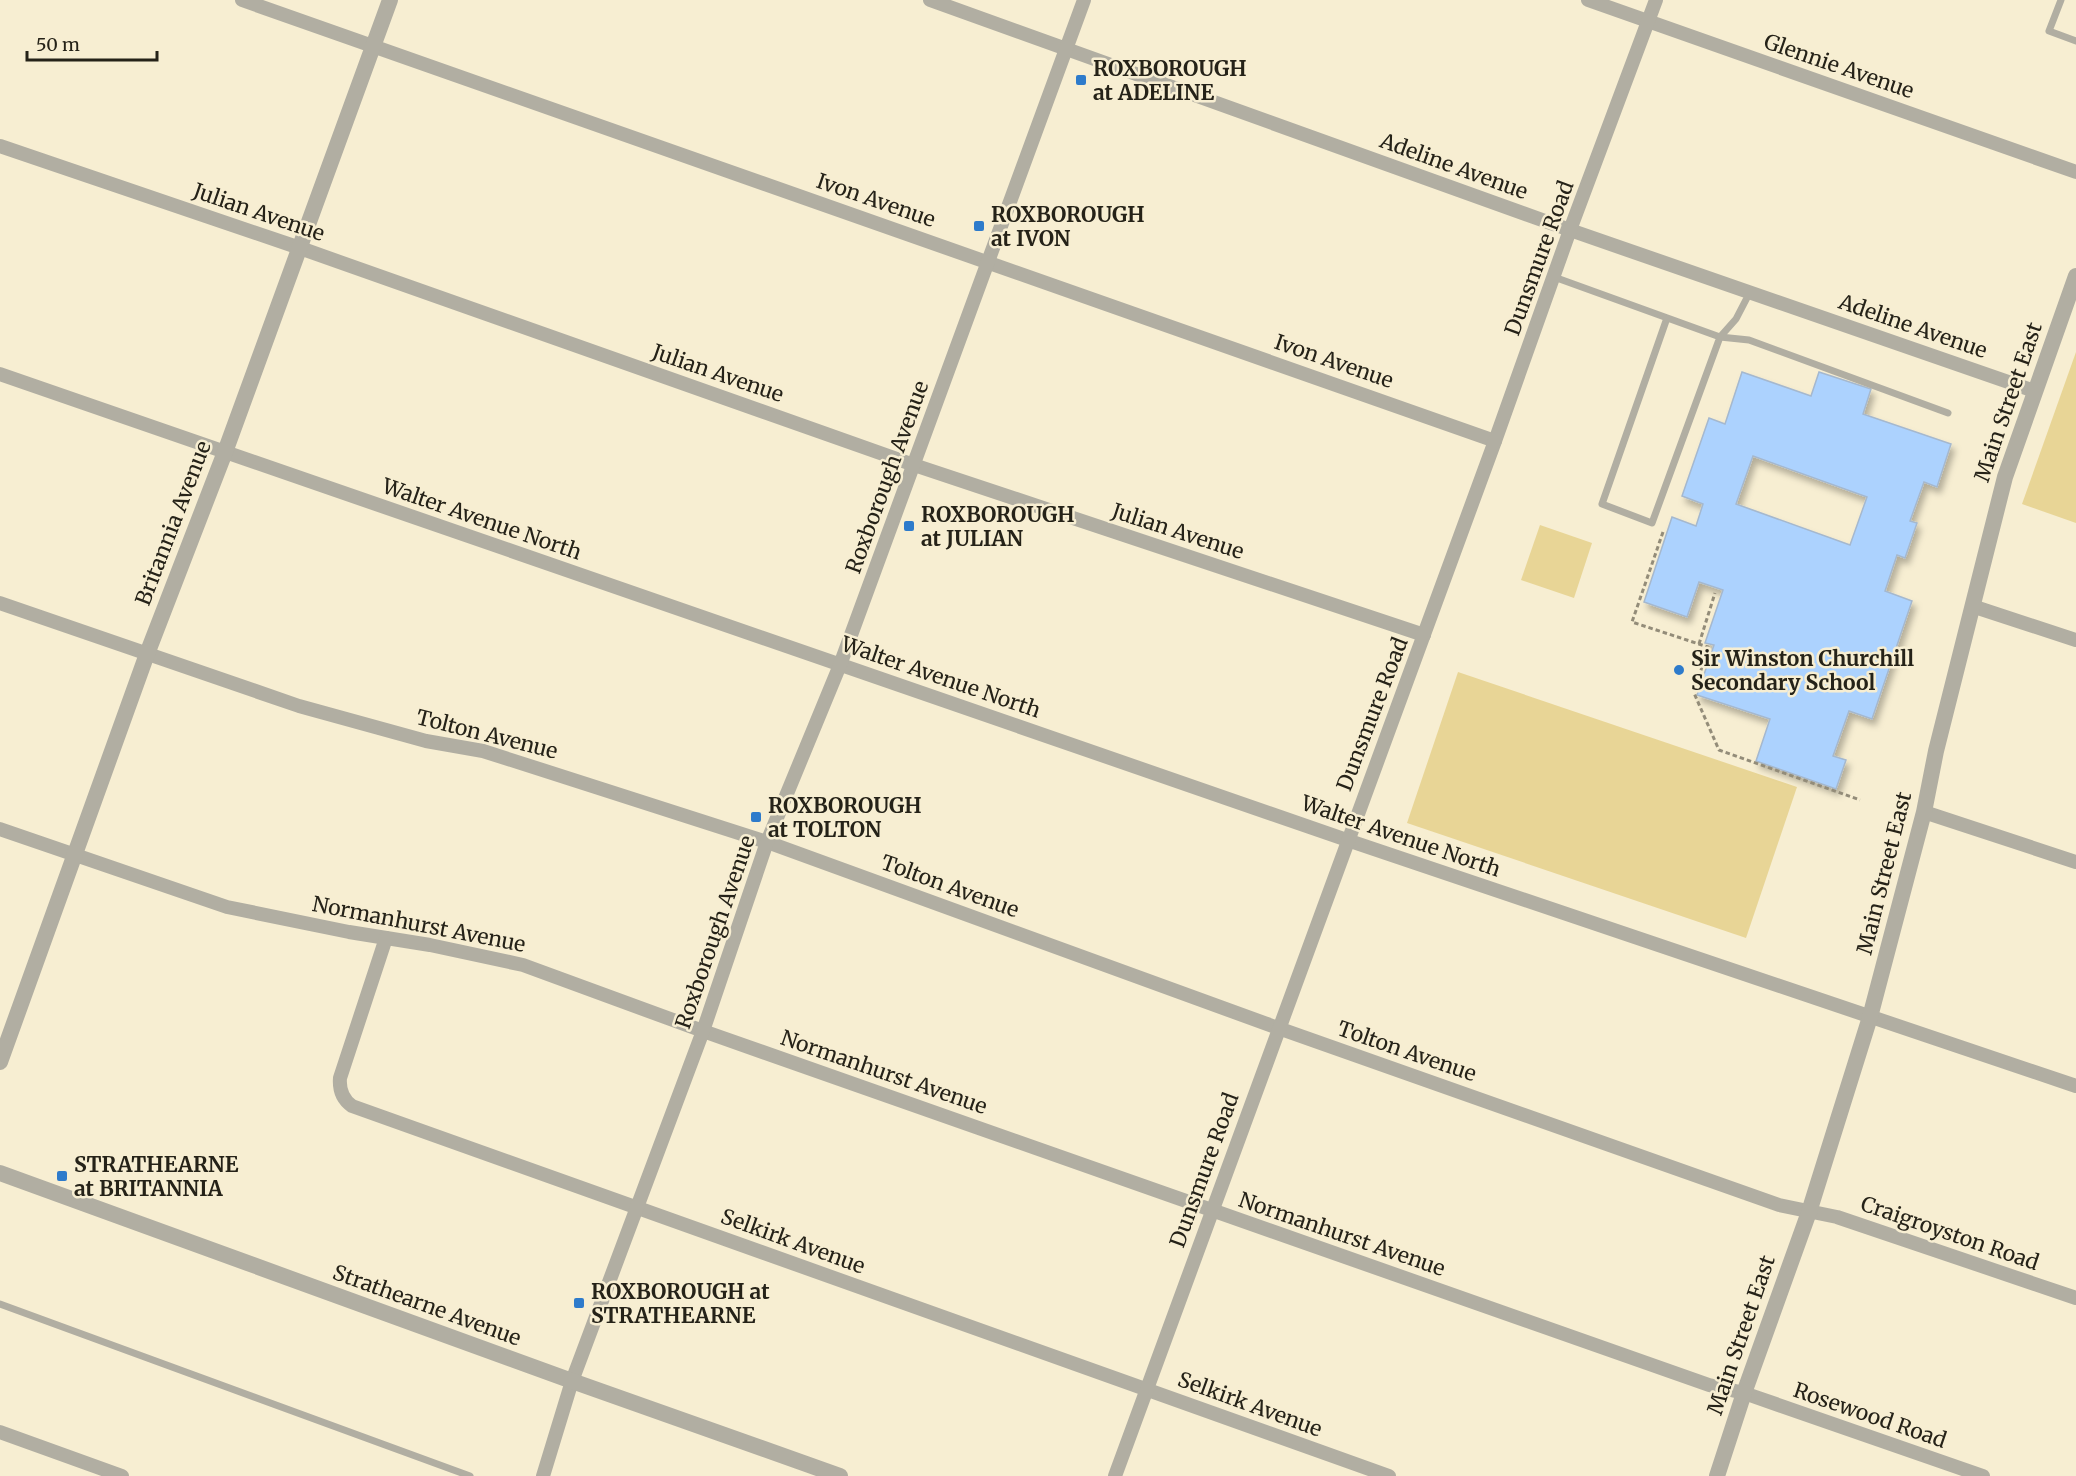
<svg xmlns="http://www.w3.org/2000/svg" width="2076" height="1476" viewBox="0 0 2076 1476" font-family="Merriweather,serif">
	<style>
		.green { fill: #e8d596 }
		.building { fill: #acd2fe; stroke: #a5b8ce; stroke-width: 1.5; fill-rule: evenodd; filter: url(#shadow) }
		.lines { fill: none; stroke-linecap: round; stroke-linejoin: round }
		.path { stroke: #938c79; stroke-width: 3; stroke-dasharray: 4.5 3; stroke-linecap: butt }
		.service { stroke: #b1aea2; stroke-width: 7 }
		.minor { stroke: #b1aea2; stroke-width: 14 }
		.tertiary { stroke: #b1aea2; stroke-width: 16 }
		.poi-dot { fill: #2e7bcb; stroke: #f7eed2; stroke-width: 2 }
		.labels { text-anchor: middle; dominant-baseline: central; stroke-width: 5; stroke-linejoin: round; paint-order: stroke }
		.street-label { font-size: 21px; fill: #252218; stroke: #f7eed2 }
		.poi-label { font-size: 21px; font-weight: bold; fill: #252218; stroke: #f7eed2; text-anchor: start }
	</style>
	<defs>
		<filter id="shadow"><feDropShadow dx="3.5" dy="6" stdDeviation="3" flood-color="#0004"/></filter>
	</defs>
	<rect width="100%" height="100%" fill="#f7eed2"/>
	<g class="green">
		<path d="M2076,352v171l-54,-19z"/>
		<path d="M1540,525l52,18 -18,55 -53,-18z"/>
		<path d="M1458,672l339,115 -51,151 -339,-115z"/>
	</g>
	<path class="building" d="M1742,372l69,24 8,-24 52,17 -8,25 88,30 -14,43 -13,-5 -14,39 7,2 -12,35 -8,-3 -12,36 27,10 -40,118 -23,-8 -16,45 13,4 -10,29 -80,-28 14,-42 -73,-24 17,-50 -9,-2 18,-53 -24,-8 -12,35 -43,-15 28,-85 24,9 7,-22 -21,-8 27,-78 16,6zM1753,456l114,41 -17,48 -114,-41z"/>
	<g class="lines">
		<g class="path">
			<path d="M1663,532l-31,90 76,25 -14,46 25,57 141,50"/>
			<path d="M1699,644l16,-51"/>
		</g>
		<g class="service">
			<path d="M2061,0l-12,31 27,10"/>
			<path d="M1554,277l166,60 -68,186 -50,-19 65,-186"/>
			<path d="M1720,337l29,3 199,73"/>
			<path d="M1720,337l16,-18 14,-27"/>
			<path d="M0,1304l470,172"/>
		</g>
		<g class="minor">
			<path d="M242,0l1253,441"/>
			<path d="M930,0l640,230 464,161"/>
			<path d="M1588,0l488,172"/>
			<path d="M0,146l300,102 614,217 510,170"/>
			<path d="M0,374l1347,466 729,246"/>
			<path d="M0,603l299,103 127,35 57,10 284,91 511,186 501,177 58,12 239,81"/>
			<path d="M1972,606l104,34"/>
			<path d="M1924,812l152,50"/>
			<path d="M0,829l227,78 122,25 81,13 93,20 180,66 1006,354 35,8 239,83"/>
			<path d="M386,938l-46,140c-1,12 2,21 12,28l1037,370"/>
			<path d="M0,1432l122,44"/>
			<path d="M543,1476l29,-95 131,-350 64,-189 73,-177 244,-665"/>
			<path d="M1115,1476l380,-1035 75,-211 86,-230"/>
		</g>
		<g class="tertiary">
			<path d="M0,1062l147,-408 78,-202 165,-452"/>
			<path d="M0,1173l572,208 268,95"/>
			<path d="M1717,1476l27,-83 65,-181 61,-195 54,-205 12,-61 69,-274 71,-201"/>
		</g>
	</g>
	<g class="poi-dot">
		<rect x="1075" y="74" width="12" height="12" rx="3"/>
		<rect x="973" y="220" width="12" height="12" rx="3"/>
		<rect x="903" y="520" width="12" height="12" rx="3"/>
		<circle cx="1679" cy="670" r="6"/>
		<rect x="750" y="811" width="12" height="12" rx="3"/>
		<rect x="56" y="1170" width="12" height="12" rx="3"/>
		<rect x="573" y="1297" width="12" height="12" rx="3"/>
	</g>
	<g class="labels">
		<g class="street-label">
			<text transform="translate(1839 66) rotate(19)">Glennie Avenue</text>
			<text transform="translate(1454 166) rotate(20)">Adeline Avenue</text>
			<text transform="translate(876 200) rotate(19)">Ivon Avenue</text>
			<text transform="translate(259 212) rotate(19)">Julian Avenue</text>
			<text transform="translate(1539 258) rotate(-70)">Dunsmure Road</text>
			<text transform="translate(1913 326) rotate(19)">Adeline Avenue</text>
			<text transform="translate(1334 361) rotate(19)">Ivon Avenue</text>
			<text transform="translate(718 373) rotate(19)">Julian Avenue</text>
			<text transform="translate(2008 402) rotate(-71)">Main Street East</text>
			<text transform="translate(887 477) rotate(-70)">Roxborough Avenue</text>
			<text transform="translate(482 519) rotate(19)">Walter Avenue North</text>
			<text transform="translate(173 523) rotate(-69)">Britannia Avenue</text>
			<text transform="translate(1178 531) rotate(18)">Julian Avenue</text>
			<text transform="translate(941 677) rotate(19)">Walter Avenue North</text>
			<text transform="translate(1372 714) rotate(-69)">Dunsmure Road</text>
			<text transform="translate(487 734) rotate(14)">Tolton Avenue</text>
			<text transform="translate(1401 836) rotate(19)">Walter Avenue North</text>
			<text transform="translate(1884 873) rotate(-76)">Main Street East</text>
			<text transform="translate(950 886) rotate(20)">Tolton Avenue</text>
			<text transform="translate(419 924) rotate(11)">Normanhurst Avenue</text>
			<text transform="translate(715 932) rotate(-71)">Roxborough Avenue</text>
			<text transform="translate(1407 1051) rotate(19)">Tolton Avenue</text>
			<text transform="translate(884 1072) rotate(19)">Normanhurst Avenue</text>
			<text transform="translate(1204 1170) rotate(-70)">Dunsmure Road</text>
			<text transform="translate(1950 1233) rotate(19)">Craigroyston Road</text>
			<text transform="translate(1342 1234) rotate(19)">Normanhurst Avenue</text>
			<text transform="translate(793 1241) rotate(20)">Selkirk Avenue</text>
			<text transform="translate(427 1305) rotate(20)">Strathearne Avenue</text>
			<text transform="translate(1741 1335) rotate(-71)">Main Street East</text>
			<text transform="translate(1250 1404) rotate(20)">Selkirk Avenue</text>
			<text transform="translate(1870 1415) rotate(19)">Rosewood Road</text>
		</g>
		<g class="poi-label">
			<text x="1093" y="68">ROXBOROUGH<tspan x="1093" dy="24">at ADELINE</tspan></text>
			<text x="991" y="214">ROXBOROUGH<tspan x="991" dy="24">at IVON</tspan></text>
			<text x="921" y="514">ROXBOROUGH<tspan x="921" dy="24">at JULIAN</tspan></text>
			<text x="1691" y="658">Sir Winston Churchill<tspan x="1691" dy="24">Secondary School</tspan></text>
			<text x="768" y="805">ROXBOROUGH<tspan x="768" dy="24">at TOLTON</tspan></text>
			<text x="74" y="1164">STRATHEARNE<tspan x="74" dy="24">at BRITANNIA</tspan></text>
			<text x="591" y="1291">ROXBOROUGH at<tspan x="591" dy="24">STRATHEARNE</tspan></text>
		</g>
	</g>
	<path d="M27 51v9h130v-9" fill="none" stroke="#252218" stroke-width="3"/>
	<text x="36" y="51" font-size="18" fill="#252218" stroke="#f7eed2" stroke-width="4.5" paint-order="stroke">50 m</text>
</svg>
